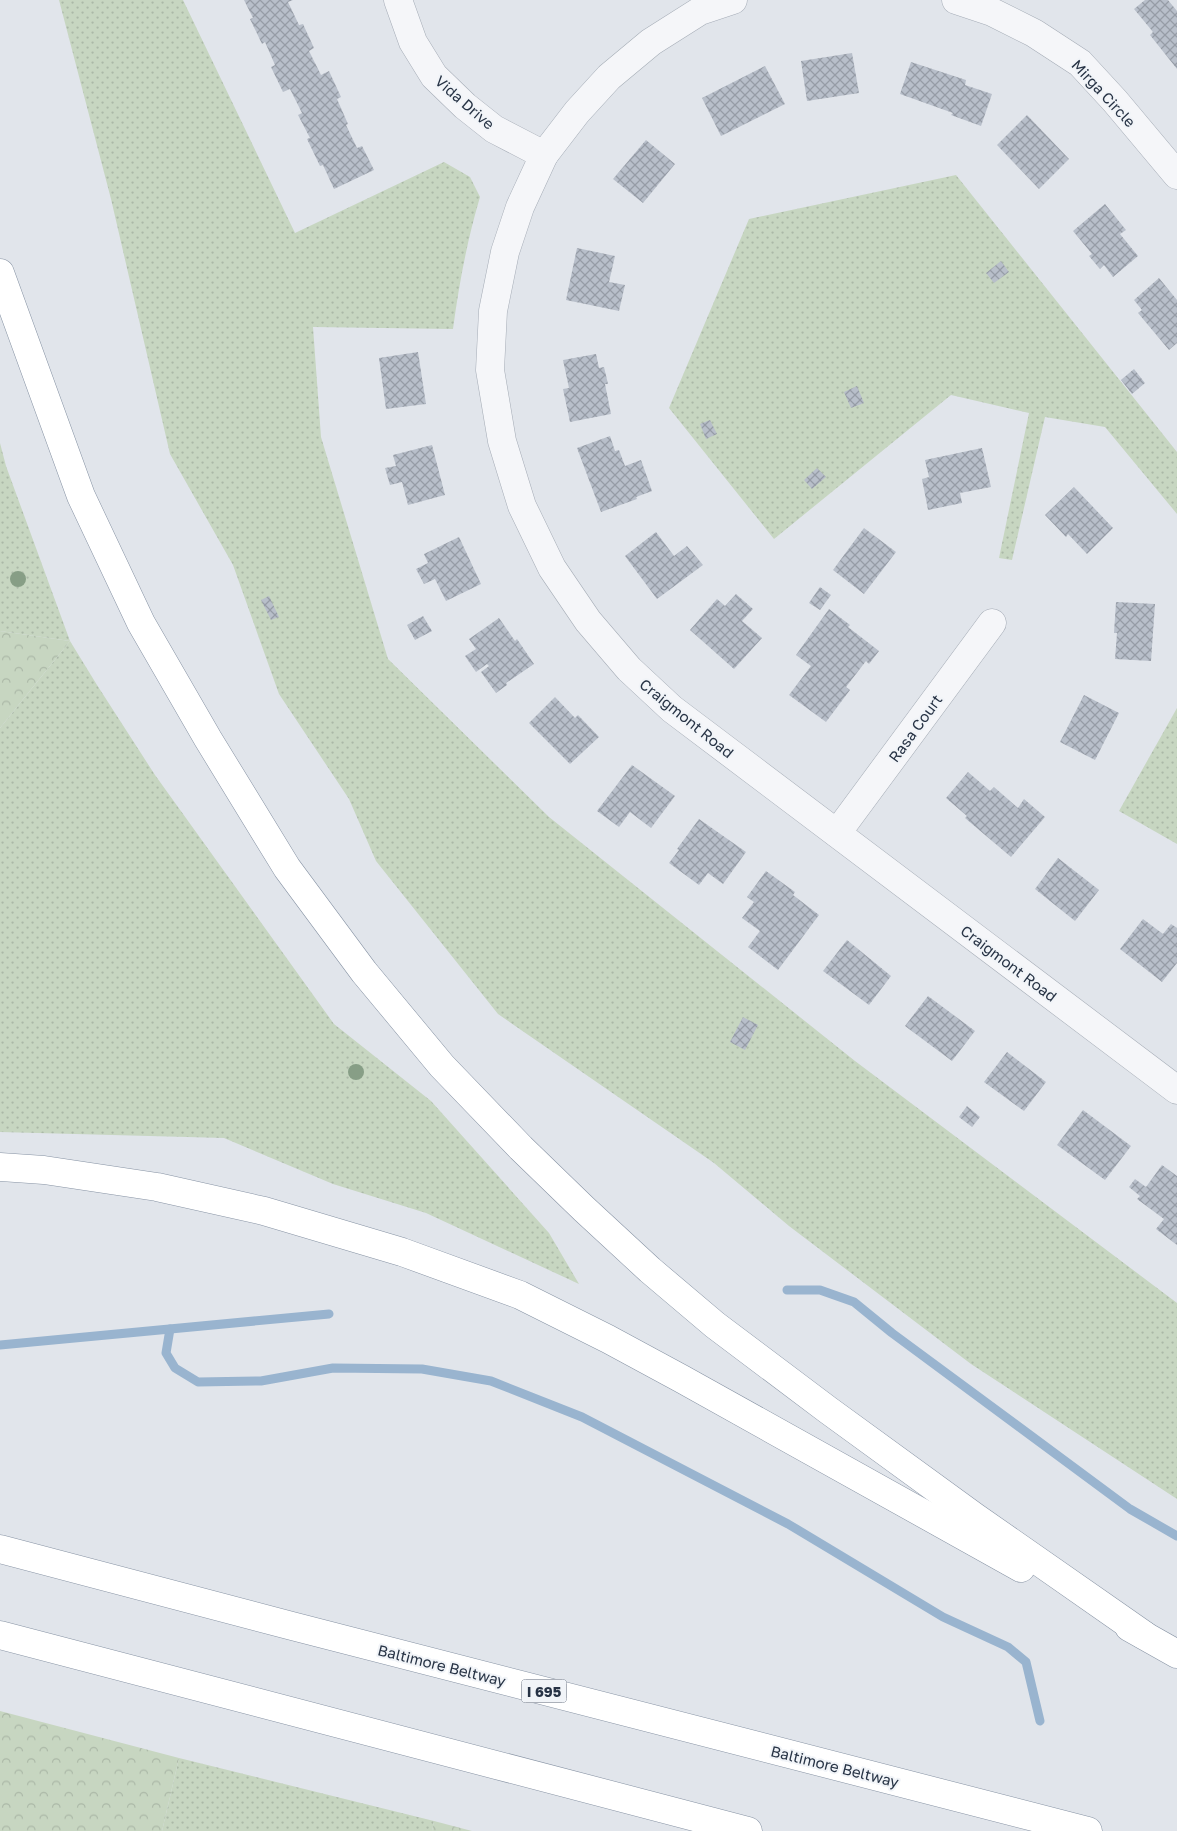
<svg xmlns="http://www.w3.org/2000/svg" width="1177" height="1831" viewBox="0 0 1177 1831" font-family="'Golos Text',sans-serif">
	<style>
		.grass { fill: url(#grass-dots) }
		.forest { fill: url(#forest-crowns) }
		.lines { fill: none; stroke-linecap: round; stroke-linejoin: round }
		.stream { stroke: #99b4cf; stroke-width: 9 }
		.building { fill: url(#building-cross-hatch) }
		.minor-casing { stroke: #a5acb6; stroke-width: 29 }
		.motorway-casing { stroke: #8793a4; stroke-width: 29 }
		.minor { stroke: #f5f6f9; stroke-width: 28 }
		.motorway { stroke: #fff; stroke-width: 28 }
		.tree { fill: #879e86 }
		.labels { text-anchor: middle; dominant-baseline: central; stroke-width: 4; stroke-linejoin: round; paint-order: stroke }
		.shield { fill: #f1f4f8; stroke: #646d7b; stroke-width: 1 }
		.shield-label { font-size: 14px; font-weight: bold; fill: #273345 }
		.street-label { font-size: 15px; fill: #273345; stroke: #f1f4f8 }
	</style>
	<defs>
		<pattern id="grass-dots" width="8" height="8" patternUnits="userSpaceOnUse" patternTransform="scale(1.25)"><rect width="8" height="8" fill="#c7d6c1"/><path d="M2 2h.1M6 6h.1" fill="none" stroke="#abb8a7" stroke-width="1.8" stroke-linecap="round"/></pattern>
		<pattern id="forest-crowns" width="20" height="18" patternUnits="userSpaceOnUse" patternTransform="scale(1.25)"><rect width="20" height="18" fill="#c7d6c1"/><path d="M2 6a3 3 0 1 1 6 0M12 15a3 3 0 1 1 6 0" fill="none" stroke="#abb8a7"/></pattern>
		<pattern id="building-cross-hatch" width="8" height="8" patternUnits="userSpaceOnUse" patternTransform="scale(1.25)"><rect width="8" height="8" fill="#b8bfca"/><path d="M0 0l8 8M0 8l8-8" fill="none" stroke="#969ca6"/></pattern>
	</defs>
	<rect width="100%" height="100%" fill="#e1e5eb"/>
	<g class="grass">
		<path d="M59,0h124l112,233 149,-71 26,15 10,20c-13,44 -21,87 -27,132l-140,-2 8,110 67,222 161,158 306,244 322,242v196l-206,-135 -182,-138 -75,-63 -216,-149 -122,-153 -27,-62 -70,-105 -46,-129 -63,-111 -59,-255z"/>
		<path d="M956,175l221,277v62l-72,-87 -60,-10 -33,143 -13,-2 30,-145 -78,-18 -177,144 -105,-131 80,-189z"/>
		<path d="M0,443l6,23 64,175 27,44 58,90 179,249 97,77 118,132 30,51 -153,-71 -93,-29 -109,-46 -224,-6v-404l70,-87 -70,-10z"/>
		<path d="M1177,708v136l-58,-33z"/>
		<path d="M179,1758l255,63 -2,10h-270z"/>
	</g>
	<g class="forest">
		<path d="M0,631l70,10 -70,87z"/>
		<path d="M0,1711l179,47 -17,73h-162z"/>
		<path d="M434,1821l38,10h-40z"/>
	</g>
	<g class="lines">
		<g class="stream">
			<path d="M787,1290h33l34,12 38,31 238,176 47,27"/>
			<path d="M170,1329l-4,24 9,15 23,14 63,-1 72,-13 89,1 69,12 91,36 206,107 155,93 65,30 18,15 14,59"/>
			<path d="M0,1345l329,-31"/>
		</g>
	</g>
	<g class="building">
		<path d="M244,0h49l-5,2 11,23 4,-1 11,24 -5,3 12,24 8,-4 12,26 -4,2 11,25 -2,1 11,23 5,-2 12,24 -40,19 -11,-24 -3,1 -13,-27 3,-1 -12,-23 4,-2 -12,-24 -7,3 -12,-25 4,-2 -10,-23 -3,2 -12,-25 3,-1z"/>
		<path d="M1145,0h23l9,11v58l-27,-34 3,-3 -19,-23z"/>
		<path d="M852,53l7,40 -52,8 -6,-40z"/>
		<path d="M911,62l55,18 -1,5 27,9 -11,32 -30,-11 2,-2 -53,-19z"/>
		<path d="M765,66l20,38 -64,32 -19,-38z"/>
		<path d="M1027,115l42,44 -30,30 -42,-44z"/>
		<path d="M646,140l29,24 -32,39 -30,-24z"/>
		<path d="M1105,204l21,26 -6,4 18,22 -25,21 -9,-12 -4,4 -11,-13 3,-2 -19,-23z"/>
		<path d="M577,248l38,8 -6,26 16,3 -6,26 -53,-11z"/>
		<path d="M1001,261l8,11 -15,11 -8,-10z"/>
		<path d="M1159,278l18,22v43l-8,7 -31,-37 4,-3 -8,-10z"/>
		<path d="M418,352l8,52 -40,5 -7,-51z"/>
		<path d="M596,354l3,14 5,-1 4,17h-3l6,30 -41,8 -7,-33 6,-1 -6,-28z"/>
		<path d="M1134,369l11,14 -13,11 -11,-14z"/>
		<path d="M857,386l7,17 -13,5 -7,-16z"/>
		<path d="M710,420l7,14 -11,5 -6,-15z"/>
		<path d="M610,436l5,15 4,-1 6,16 16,-6 11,31 -16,6 1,2 -36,13 -24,-64z"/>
		<path d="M432,445l13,50 -37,10 -6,-23 -12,3 -5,-17 11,-2 -3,-11z"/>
		<path d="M982,448l9,39 -31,6 2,10 -34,7 -6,-31 7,-2 -4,-17z"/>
		<path d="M817,468l9,9 -14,12 -8,-9z"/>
		<path d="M1074,487l39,41 -26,26 -19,-20 -2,3 -21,-22z"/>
		<path d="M864,528l32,24 -32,42 -31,-24z"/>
		<path d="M656,532l18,24 13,-10 16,19 -46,34 -32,-43z"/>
		<path d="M459,537l22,47 -35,17 -11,-22 -11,5 -8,-15 12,-6 -4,-9z"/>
		<path d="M820,587l11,8 -11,15 -11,-7z"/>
		<path d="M736,594l17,15 -11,12 20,17 -28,31 -44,-39 27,-31 8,7z"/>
		<path d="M269,596l10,21 -8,3 -10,-20z"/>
		<path d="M1116,602l39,2 -4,57 -36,-2 2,-26h-3z"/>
		<path d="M829,609l21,16 -2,2 31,24 -10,13 -3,-3 -20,26 4,3 -24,32 -37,-27 22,-29 -15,-11z"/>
		<path d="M423,616l9,15 -17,9 -8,-15z"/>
		<path d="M499,618l16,23 2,-2 17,25 -28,19 1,2 -11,8 -15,-21 8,-6 -2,-2 -11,8 -11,-16 11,-7 -7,-10z"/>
		<path d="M1084,695l35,18 -24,47 -35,-18z"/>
		<path d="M555,697l20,21 3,-3 21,22 -29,27 -41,-41z"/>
		<path d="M632,765l43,31 -24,32 -21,-16 -11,15 -22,-16z"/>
		<path d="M968,772l22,19 4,-4 24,21 6,-9 21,18 -34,40 -46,-39 2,-2 -21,-18z"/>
		<path d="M699,819l47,33 -23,32 -15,-11 -9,12 -30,-22 10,-13 -2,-1z"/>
		<path d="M1058,858l41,32 -24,31 -40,-32z"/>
		<path d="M766,871l29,21 -2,3 26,20 -41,55 -30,-23 12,-16 -18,-13 12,-16 -7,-5z"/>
		<path d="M1143,919l20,15 8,-10 6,4v35l-15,19 -42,-33z"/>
		<path d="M847,940l44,36 -22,29 -46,-34z"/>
		<path d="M928,996l47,35 -23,30 -47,-35z"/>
		<path d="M743,1017l15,8 -13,25 -15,-8z"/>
		<path d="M1007,1052l39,30 -22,29 -40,-29z"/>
		<path d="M967,1106l13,11 -8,10 -13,-10z"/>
		<path d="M1083,1110l48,36 -26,34 -48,-35z"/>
		<path d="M1162,1165l15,11v69l-21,-16 8,-10 -27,-20 3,-3 -11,-9 6,-8 11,8z"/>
	</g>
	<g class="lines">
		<g class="minor-casing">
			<g id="minor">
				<path d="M398,0l15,42 21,34 31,30 29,23 50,26"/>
				<path d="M733,0l-33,11 -49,31 -42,35 -32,35 -33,43 -24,52 -15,45 -12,59 -3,59 12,71 20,65 30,62 36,53 41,48 43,40 505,381"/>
				<path d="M956,0l36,12 42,21 46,30 35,38 62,74"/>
				<path d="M837,833l155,-210"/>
			</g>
		</g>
		<g class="motorway-casing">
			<g id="motorway">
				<path d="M0,273l81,223 60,127 67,116 79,129 77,104 78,94 79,82 63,61 66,61 65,55 113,85 147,107 169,118"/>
				<path d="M0,1167l44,3 113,17 107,24 138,41 118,43 88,44 74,40 339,189"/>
				<path d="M0,1549l292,77 796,205"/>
				<path d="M1129,1627l48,27"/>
				<path d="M0,1635l748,196"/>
			</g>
		</g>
		<use href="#minor" class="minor"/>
		<use href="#motorway" class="motorway"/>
	</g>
	<g class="tree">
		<circle cx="18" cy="579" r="8"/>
		<circle cx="356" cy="1072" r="8"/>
	</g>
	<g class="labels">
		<rect class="shield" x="521.5" y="1679.5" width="45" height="23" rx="4"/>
		<g class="shield-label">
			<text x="544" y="1691">I 695</text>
		</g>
		<g class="street-label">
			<text transform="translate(1104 93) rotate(47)">Mirga Circle</text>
			<text transform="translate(465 102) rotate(41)">Vida Drive</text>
			<text transform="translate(687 718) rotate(39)">Craigmont Road</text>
			<text transform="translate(915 728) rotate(-54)">Rasa Court</text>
			<text transform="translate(1009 963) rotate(37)">Craigmont Road</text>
			<text transform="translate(442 1665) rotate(14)">Baltimore Beltway</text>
			<text transform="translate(835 1766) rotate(14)">Baltimore Beltway</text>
		</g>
	</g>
</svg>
